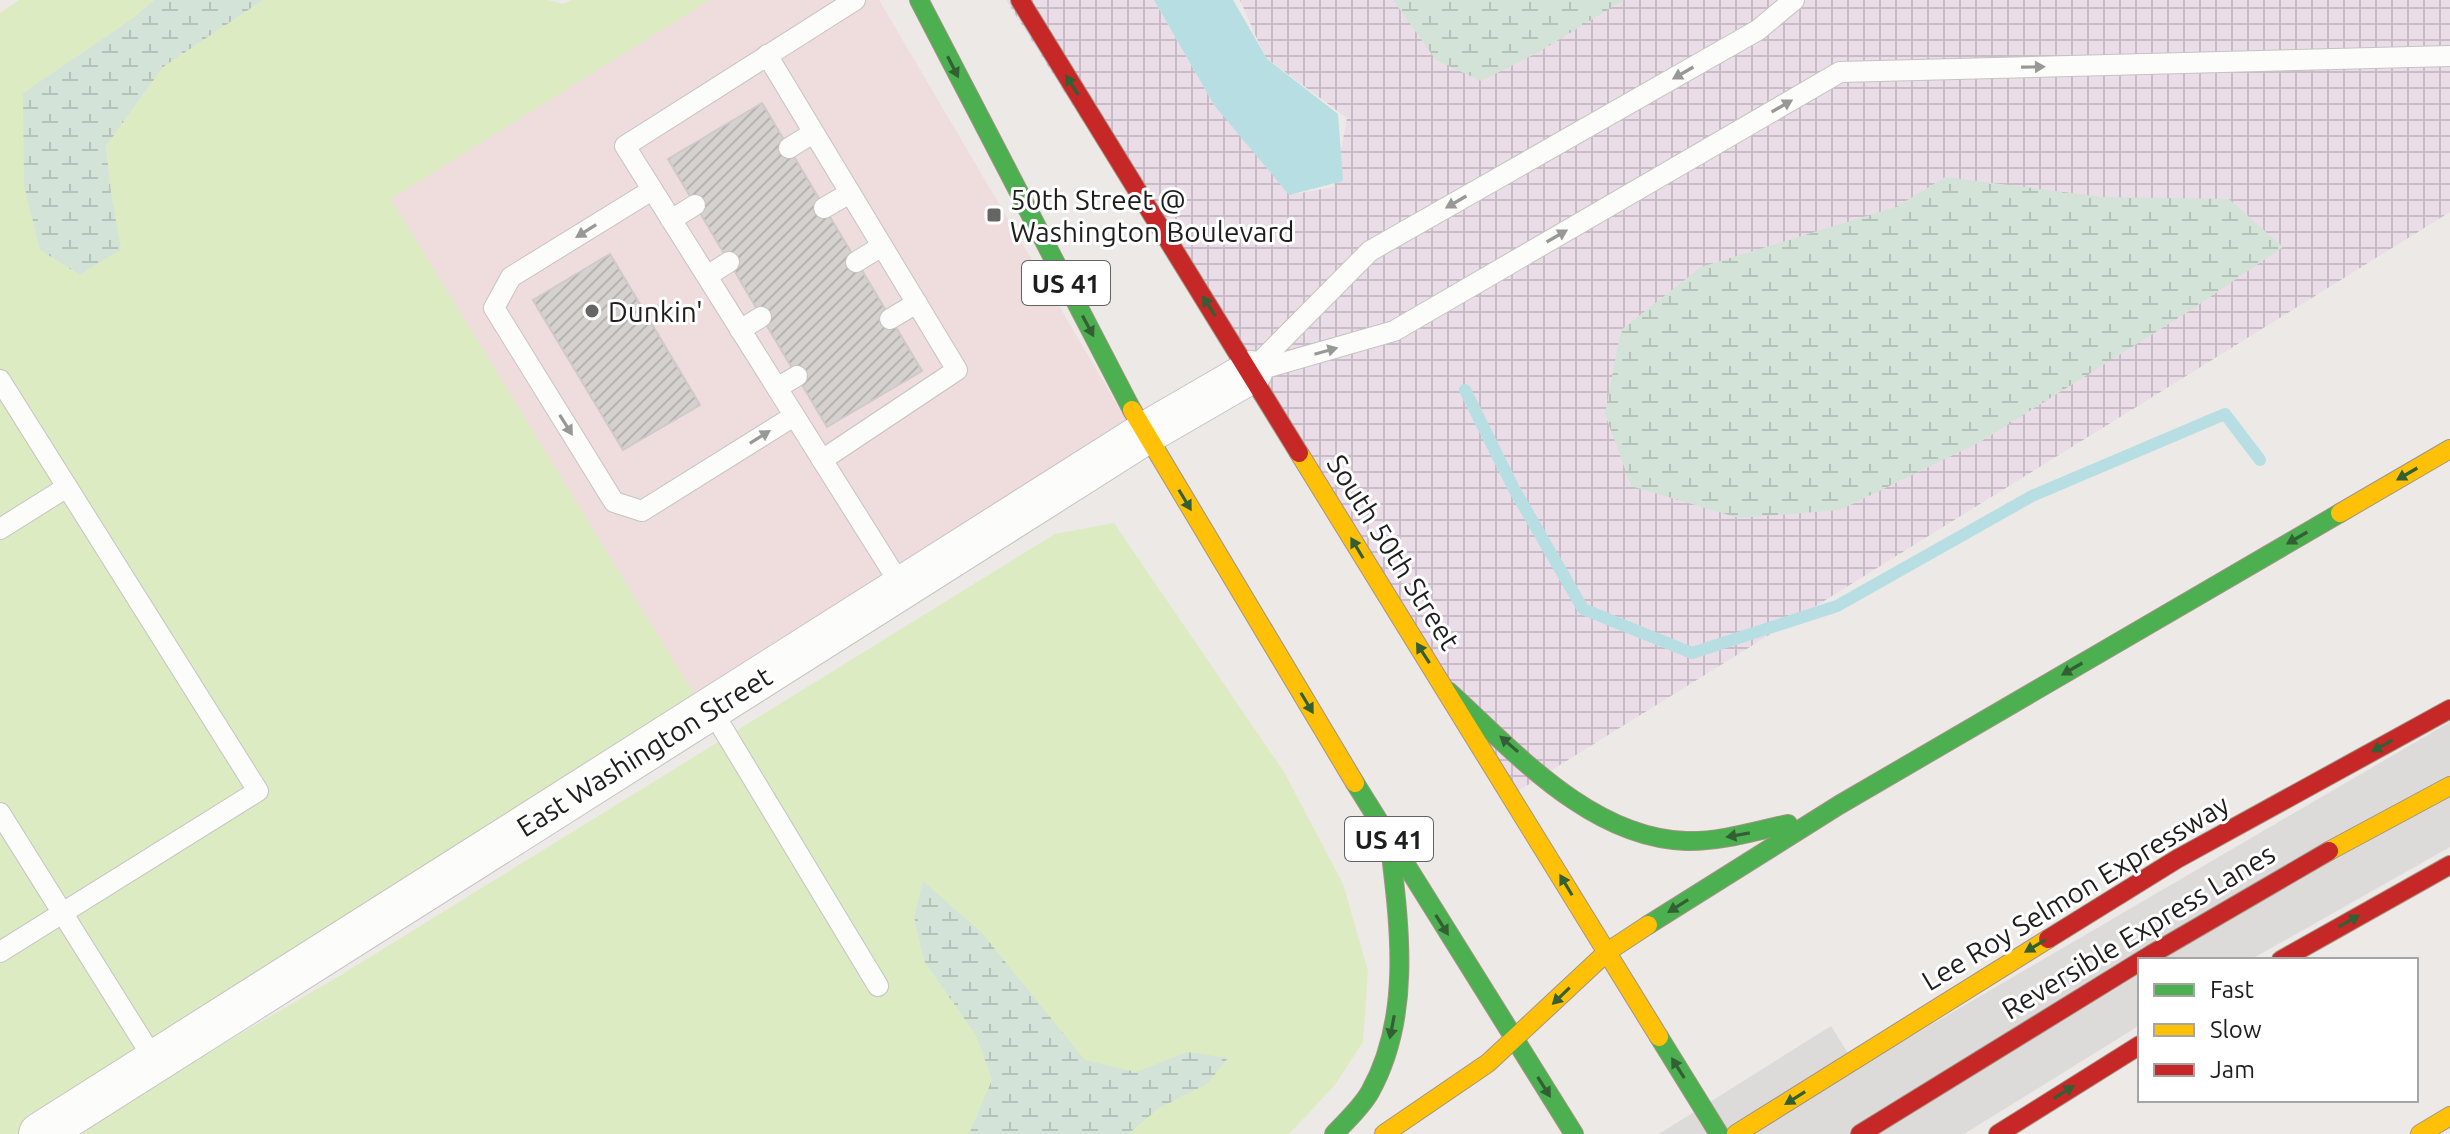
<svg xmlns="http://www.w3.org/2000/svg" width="2450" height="1134" viewBox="0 0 2450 1134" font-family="Ubuntu,sans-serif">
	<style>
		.commercial { fill: #efdcdc }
		.industrial { fill: url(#industrial-grid) }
		.grass { fill: #ddebc2 }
		.wetland { fill: url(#wetland-marsh) }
		.water { fill: #b7dee2 }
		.pier { fill: #dcdbda }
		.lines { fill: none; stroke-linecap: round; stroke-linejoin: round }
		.stream { stroke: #b7dee2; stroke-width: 12 }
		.building { fill: url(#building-hatch); stroke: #cfcac7; stroke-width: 2 }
		.lane-casing { stroke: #c5c4c2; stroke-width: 22 }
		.street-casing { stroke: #c5c4c2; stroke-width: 44 }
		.fast-casing { stroke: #a29482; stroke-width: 20 }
		.slow-casing { stroke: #a29482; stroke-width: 20 }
		.jam-casing { stroke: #a29482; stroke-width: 20 }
		.lane { stroke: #fcfcfb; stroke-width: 20 }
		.street { stroke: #fcfcfb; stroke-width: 42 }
		.fast { stroke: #4caf50; stroke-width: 18 }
		.slow { stroke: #ffc107; stroke-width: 18 }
		.jam { stroke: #c62828; stroke-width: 18 }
		.oneway { fill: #335f34 }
		.oneway2 { fill: #989898 }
		.poi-dot { fill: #666564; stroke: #fff; stroke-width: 3 }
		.labels { text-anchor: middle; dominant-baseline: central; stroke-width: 6; stroke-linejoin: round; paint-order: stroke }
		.shield { fill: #fff; stroke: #626262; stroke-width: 2 }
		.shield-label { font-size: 26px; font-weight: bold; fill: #1e1e1e }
		.poi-label { font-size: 28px; fill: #1e1e1e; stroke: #fff; text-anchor: start }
		.street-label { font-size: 28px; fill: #1e1e1e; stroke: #fff }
	</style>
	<defs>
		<pattern id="industrial-grid" width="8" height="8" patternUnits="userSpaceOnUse" patternTransform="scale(2)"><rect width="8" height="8" fill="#eadde7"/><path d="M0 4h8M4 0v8" fill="none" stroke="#c8bdc6"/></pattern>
		<pattern id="wetland-marsh" width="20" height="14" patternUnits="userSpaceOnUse" patternTransform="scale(2)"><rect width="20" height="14" fill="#d3e3d8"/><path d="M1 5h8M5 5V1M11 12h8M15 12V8" fill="none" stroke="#b5c2b9"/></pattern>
		<pattern id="building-hatch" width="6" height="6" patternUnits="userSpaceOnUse" patternTransform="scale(2)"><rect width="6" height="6" fill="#d4d1cf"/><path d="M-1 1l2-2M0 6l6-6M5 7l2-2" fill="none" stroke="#b6b3b1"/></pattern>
	</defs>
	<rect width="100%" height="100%" fill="#ece9e6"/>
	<path class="commercial" d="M710,0h169l260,442 -436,267 -312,-510z"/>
	<path class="industrial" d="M1006,0h148l60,105 81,89 39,-7 13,-69 -82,-61 -25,-57h1210v212l-940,584z"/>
	<g class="grass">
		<path d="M19,0h135l-21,18 -110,75 88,100 -5,-47 57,-79 100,-67h285l15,4 9,-4h138l-319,199 312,510 -681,425h-22v-1121z"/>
		<path d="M1114,523l170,249 59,112 25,87 -5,71 -29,44 -45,48h-1219l271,-159 714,-441z"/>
	</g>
	<g class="wetland">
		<path d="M154,0h109l-100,67 -57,79 5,47 10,56 -41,26 -40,-25 -16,-65 -1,-92 110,-75z"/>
		<path d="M1393,0h231l-87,53 -56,28 -45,-21z"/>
		<path d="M1945,177l157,20 127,2 54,48 -92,63 -211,132 -140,68 -101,8 -108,-32 -26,-72 16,-84 80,-63 195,-60z"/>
		<path d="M923,881l58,51 104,128 51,12 51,-20 41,6 -21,26 -48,24 -31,26h-159l23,-54 -16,-45 -52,-74 -10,-44z"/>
	</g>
	<path class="water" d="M1154,0h79l34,59 71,55 5,67 -54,14 -75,-90z"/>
	<path class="pier" d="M2450,722v125l-200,113h-110v65l-176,109h-305l172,-108 26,42z"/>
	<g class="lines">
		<path class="stream" d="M1465,390l49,99 69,120 109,44 145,-47 195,-110 193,-82 35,46"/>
	</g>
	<g class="building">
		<path d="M762,103l160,268 -95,56 -159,-268z"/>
		<path d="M610,254l90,151 -77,45 -90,-150z"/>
	</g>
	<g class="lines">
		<g class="lane-casing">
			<g id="lane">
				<path d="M855,0l-230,146 277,441"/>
				<path d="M767,55l190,315 -135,90"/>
				<path d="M789,148l24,-15"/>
				<path d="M652,190l-141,87 -17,31 120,194 28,9 152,-95"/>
				<path d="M824,208l26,-15"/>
				<path d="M671,220l24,-15"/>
				<path d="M856,262l26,-16"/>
				<path d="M707,276l22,-14"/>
				<path d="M890,319l27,-16"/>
				<path d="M740,330l21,-13"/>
				<path d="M1253,369l117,-118 388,-221 36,-30"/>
				<path d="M1251,372l143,-41 446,-259 610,-16"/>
				<path d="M0,380l258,411 -258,161"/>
				<path d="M777,388l20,-12"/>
				<path d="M0,529l67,-42"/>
				<path d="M711,709l167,277"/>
				<path d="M0,813l155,248"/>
			</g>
		</g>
		<g class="street-casing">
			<path id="street" d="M40,1134l1104,-700 107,-62"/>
		</g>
		<g class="fast-casing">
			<g id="fast">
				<path d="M919,0l213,410"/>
				<path d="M1448,691c66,60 142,147 238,150 34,1 69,-10 102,-17"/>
				<path d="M1355,783l219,351"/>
				<path d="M1648,925l191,-120 501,-292"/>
				<path d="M1659,1037l60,97"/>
				<path d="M1334,1134c12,-13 27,-26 36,-42 43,-77 29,-170 19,-254"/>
			</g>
		</g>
		<g class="slow-casing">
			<g id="slow">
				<path d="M1132,410l223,373"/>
				<path d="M1299,453l360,584"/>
				<path d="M2340,513l110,-64"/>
				<path d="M2329,851l121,-65"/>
				<path d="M1384,1134l104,-71 119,-111 41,-27"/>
				<path d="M1736,1134l312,-195"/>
				<path d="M2420,1134l30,-18"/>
			</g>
		</g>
		<g class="jam-casing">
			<g id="jam">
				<path d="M1020,0l279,453"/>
				<path d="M2048,939l129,-80 273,-150"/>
				<path d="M2281,960l169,-95"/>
				<path d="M1860,1134l292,-180 177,-103"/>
				<path d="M1998,1134l142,-89"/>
			</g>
		</g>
		<use href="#lane" class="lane"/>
		<use href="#street" class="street"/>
		<use href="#fast" class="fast"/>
		<use href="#slow" class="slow"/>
		<use href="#jam" class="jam"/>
	</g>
	<defs><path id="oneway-solid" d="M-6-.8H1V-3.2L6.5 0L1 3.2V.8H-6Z" transform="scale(2)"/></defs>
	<g class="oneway">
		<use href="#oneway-solid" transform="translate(953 67) rotate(63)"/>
		<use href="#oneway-solid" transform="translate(1072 85) rotate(-122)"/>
		<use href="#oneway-solid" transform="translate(1209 306) rotate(-122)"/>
		<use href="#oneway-solid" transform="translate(1088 326) rotate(62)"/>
		<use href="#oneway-solid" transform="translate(2407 474) rotate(150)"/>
		<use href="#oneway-solid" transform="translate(1185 500) rotate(59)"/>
		<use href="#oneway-solid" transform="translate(2297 538) rotate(150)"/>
		<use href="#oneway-solid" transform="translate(1357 548) rotate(-121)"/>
		<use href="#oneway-solid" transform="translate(1423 653) rotate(-123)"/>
		<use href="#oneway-solid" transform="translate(2072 669) rotate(150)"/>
		<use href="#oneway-solid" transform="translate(1307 703) rotate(59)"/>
		<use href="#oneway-solid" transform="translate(1509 744) rotate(-139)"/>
		<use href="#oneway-solid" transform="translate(2382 746) rotate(151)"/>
		<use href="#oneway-solid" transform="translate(1738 835) rotate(170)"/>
		<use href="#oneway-solid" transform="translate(1566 885) rotate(-121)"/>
		<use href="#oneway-solid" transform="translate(1678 906) rotate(148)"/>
		<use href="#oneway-solid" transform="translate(2349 921) rotate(-29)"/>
		<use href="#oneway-solid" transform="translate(1442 925) rotate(58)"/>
		<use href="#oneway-solid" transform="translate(2035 946) rotate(149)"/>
		<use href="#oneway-solid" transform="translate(1561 996) rotate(136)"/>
		<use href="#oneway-solid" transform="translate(1392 1027) rotate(101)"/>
		<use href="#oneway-solid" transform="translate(1678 1068) rotate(-122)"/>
		<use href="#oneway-solid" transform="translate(1544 1087) rotate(58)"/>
		<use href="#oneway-solid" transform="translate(2064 1092) rotate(-32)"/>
		<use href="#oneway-solid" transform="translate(1795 1098) rotate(148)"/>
	</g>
	<g class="oneway2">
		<use href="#oneway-solid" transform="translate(2033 67) rotate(-1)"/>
		<use href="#oneway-solid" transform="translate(1683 73) rotate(150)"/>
		<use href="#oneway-solid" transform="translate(1782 106) rotate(-30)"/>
		<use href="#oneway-solid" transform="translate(1456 202) rotate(150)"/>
		<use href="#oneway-solid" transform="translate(586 231) rotate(148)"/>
		<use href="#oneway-solid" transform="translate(1557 236) rotate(-30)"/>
		<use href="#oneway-solid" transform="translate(1326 351) rotate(-16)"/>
		<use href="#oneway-solid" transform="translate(566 425) rotate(58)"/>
		<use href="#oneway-solid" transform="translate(760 437) rotate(-32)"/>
	</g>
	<g class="poi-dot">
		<rect x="986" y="207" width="16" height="16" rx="4"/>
		<circle cx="592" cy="311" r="8"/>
	</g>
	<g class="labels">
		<g class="shield">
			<rect x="1022" y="261" width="88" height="44" rx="6"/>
			<rect x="1345" y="817" width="88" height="44" rx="6"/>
		</g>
		<g class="shield-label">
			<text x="1066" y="283">US 41</text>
			<text x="1389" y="839">US 41</text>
		</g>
		<g class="poi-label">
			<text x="1010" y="199">50th Street @<tspan x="1010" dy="32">Washington Boulevard</tspan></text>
			<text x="608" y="311">Dunkin'</text>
		</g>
		<g class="street-label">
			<text transform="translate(1394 552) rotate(58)">South 50th Street</text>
			<text transform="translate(644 751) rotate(-32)">East Washington Street</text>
			<text transform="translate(2075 892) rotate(-31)">Lee Roy Selmon Expressway</text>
			<text transform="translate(2138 931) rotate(-31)">Reversible Express Lanes</text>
		</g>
	</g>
	<rect x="2138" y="958" width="280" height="144" fill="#ffffff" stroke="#a5a5a5" stroke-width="2"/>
	<rect x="2154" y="984" width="40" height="12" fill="#4caf50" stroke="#a5a5a5" stroke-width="2"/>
	<text x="2210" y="998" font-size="24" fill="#1e1e1e">Fast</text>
	<rect x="2154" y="1024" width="40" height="12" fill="#ffc107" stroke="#a5a5a5" stroke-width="2"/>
	<text x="2210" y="1038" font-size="24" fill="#1e1e1e">Slow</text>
	<rect x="2154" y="1064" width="40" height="12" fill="#c62828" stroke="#a5a5a5" stroke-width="2"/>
	<text x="2210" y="1078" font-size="24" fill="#1e1e1e">Jam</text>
</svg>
